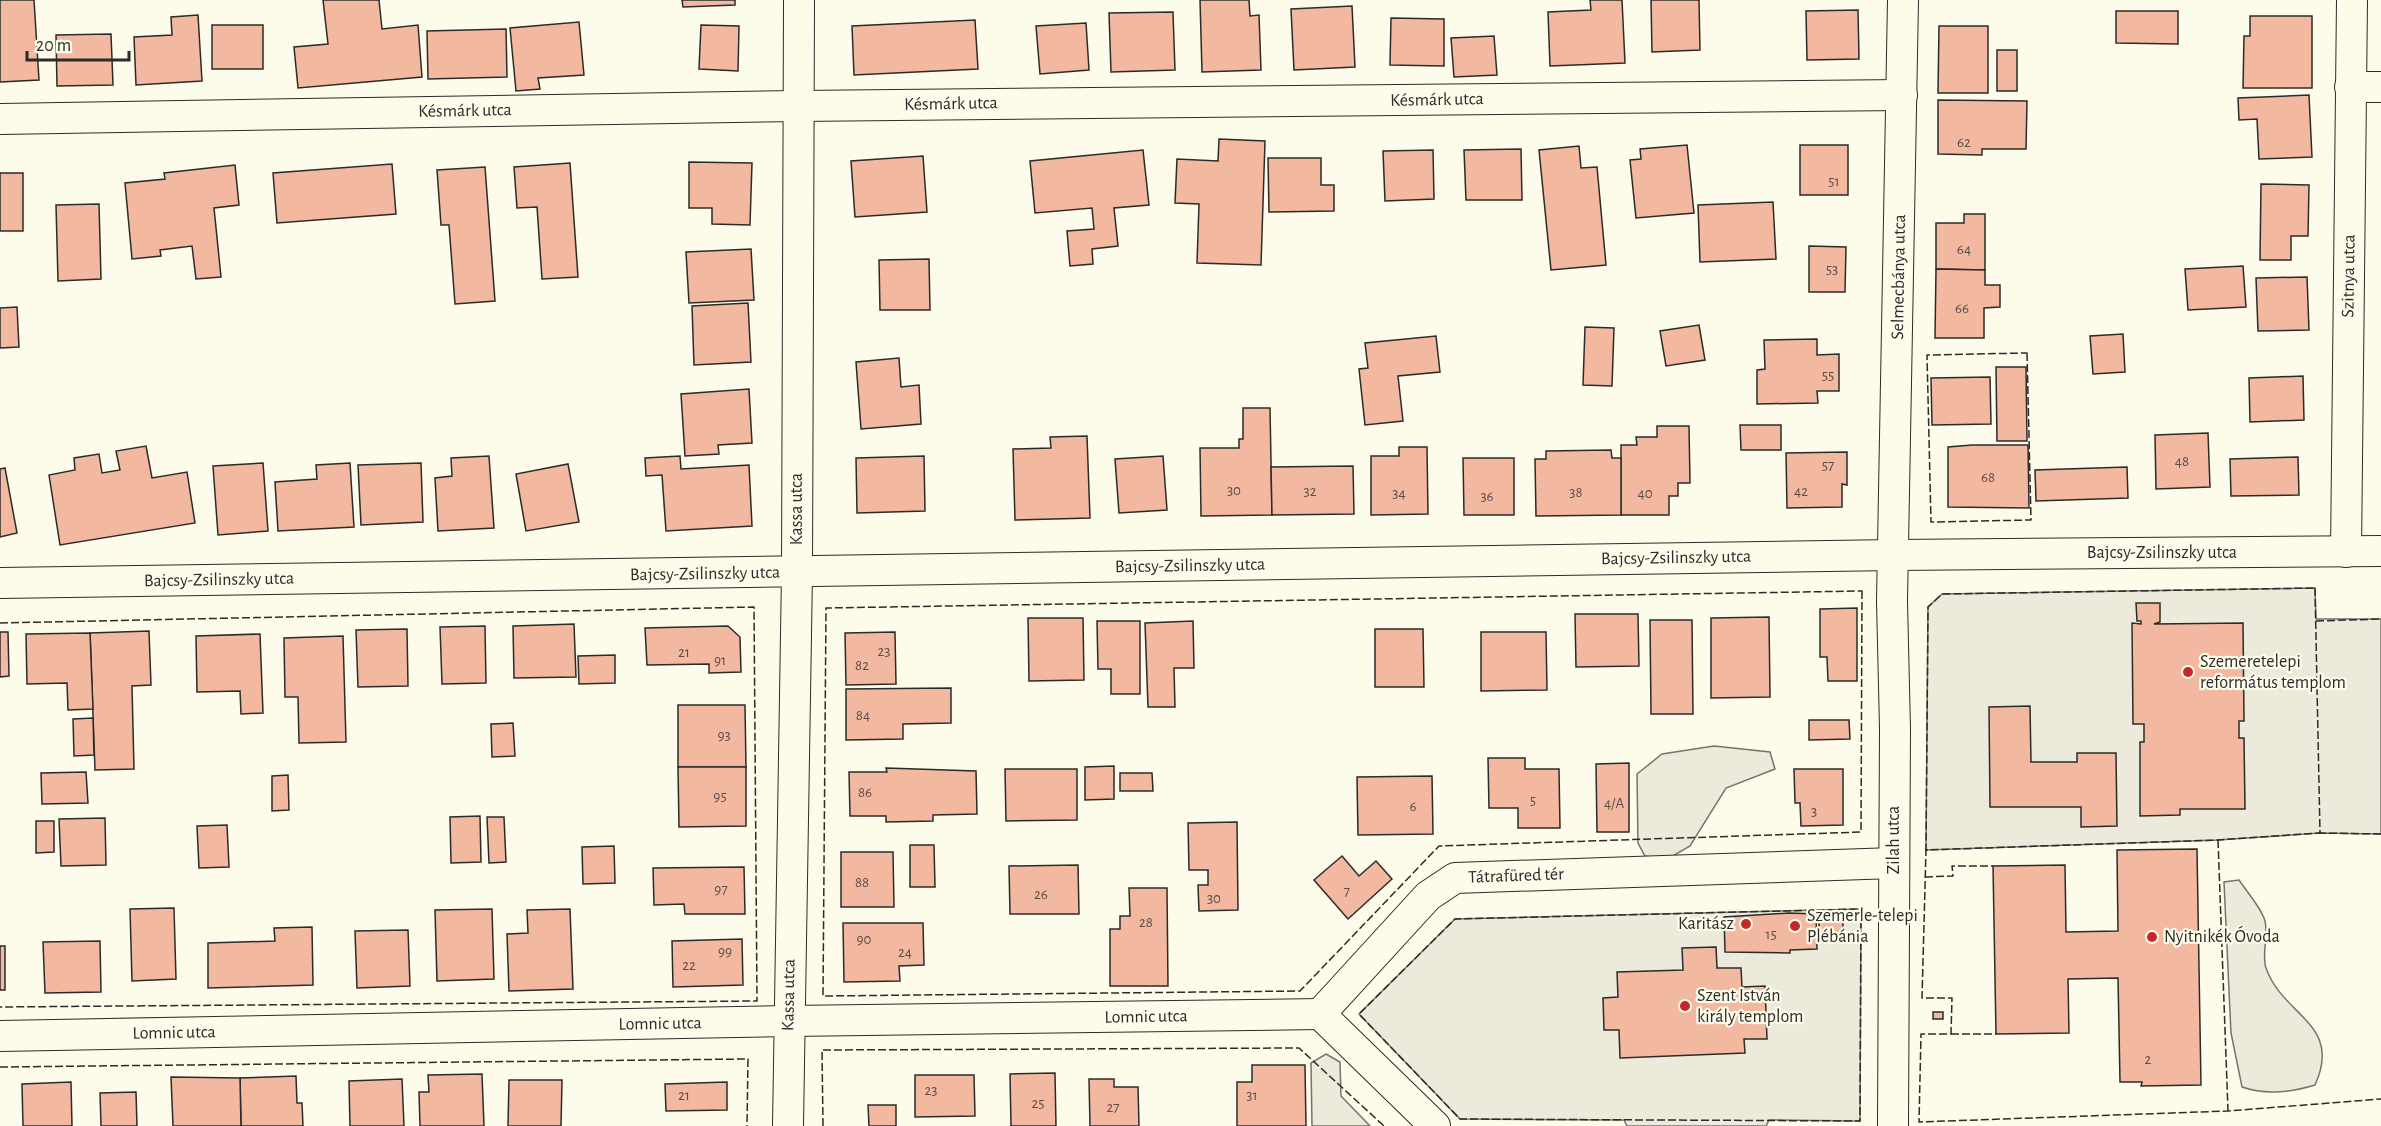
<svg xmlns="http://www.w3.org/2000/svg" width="2381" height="1126" viewBox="0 0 2381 1126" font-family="'Alegreya Sans',sans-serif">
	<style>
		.green { fill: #ecebdb; stroke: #74746e; stroke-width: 1.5 }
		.building { fill: #f2b8a0; stroke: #2b2b2b; stroke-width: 1.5 }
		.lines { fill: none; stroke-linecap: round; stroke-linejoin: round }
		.street-casing { stroke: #2b2b2b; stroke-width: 32 }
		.street { stroke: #fdfbea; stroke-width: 30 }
		.fence { stroke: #2b2b2b; stroke-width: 1.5; stroke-dasharray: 8 3; stroke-linecap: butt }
		.poi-dot { fill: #c62828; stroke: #fdfbea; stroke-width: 2 }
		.labels { text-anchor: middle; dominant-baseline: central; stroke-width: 4.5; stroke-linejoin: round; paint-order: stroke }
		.number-label { font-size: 15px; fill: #5d4e48 }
		.street-label { font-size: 18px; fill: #2b2b2b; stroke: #fdfbea }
		.poi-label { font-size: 18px; fill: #2b2b2b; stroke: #fdfbea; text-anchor: start }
	</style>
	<rect width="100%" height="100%" fill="#fdfbea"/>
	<g class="green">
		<path d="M2315,588l1,31h65v215l-61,-1 -102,7 -292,10 2,-243 14,-13z"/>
		<path d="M1714,746l56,6 5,17 -49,19 -36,58 -24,14 -21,-4 -7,-13 -1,-69 25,-20z"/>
		<path d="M2239,880c8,12 20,25 25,38 6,15 -3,35 2,50 17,49 77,55 49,117 -23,7 -50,10 -73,2l-11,-54 -7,-151z"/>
		<path d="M1861,909l-1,212 -91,-1 -3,6h-139l-3,-6 -164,-1 -101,-105 96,-95z"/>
		<path d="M1326,1054l14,8 1,34 29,30h-58l-1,-63z"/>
	</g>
	<g class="building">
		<path d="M0,0h34l5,80 -39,2z"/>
		<path d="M323,0h56l3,29 36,-4 4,52 -124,11 -4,-41 34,-3z"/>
		<path d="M682,0h53v5l-52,2z"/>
		<path d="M1200,0h49l1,16 9,-1 2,55 -59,2z"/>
		<path d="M1590,0h32l3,63 -75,3 -2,-54 43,-2z"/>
		<path d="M1651,0h48l1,50 -48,2z"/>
		<path d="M1352,6l3,61 -61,3 -3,-61z"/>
		<path d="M1858,10l1,49 -52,1 -1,-49z"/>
		<path d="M2116,11h62v33l-62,-1z"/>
		<path d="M1173,12l2,58 -64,2 -2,-59z"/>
		<path d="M198,15l4,66 -66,4 -2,-48 38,-2 -1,-18z"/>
		<path d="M2250,16h62v72h-69l1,-52h6z"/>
		<path d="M1391,18l53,1v47l-54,-1z"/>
		<path d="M975,20l3,49 -124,6 -2,-49z"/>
		<path d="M579,22l5,53 -46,3 2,11 -24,2 -6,-63z"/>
		<path d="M1086,23l3,47 -49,4 -4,-48z"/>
		<rect x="212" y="25" width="51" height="44"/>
		<path d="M701,25l38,1 -1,45 -39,-2z"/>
		<path d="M1939,26h49v67h-50z"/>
		<path d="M506,29l1,48 -79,2 -1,-48z"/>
		<path d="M111,34l2,51 -56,1 -1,-51z"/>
		<path d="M1494,36l3,39 -43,2 -3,-39z"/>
		<rect x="1997" y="50" width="20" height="41"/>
		<path d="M2309,95l3,62 -53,2 -2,-40 -18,1 -1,-22z"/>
		<path d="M1938,100l89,1 -1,48h-44v6l-44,-1z"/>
		<path d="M1219,139l46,2 -4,124 -64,-2 2,-59 -24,-1 2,-44 41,2z"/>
		<path d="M1687,145l7,68 -58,5 -6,-58 11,-1 -1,-10z"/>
		<rect x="1800" y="145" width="48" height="50"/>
		<path d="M1579,146l2,22 16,-1 9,98 -55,5 -12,-120z"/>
		<path d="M1521,149l1,51h-56l-2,-50z"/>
		<path d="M1143,150l6,55 -35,3 4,38 -26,3 1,15 -23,2 -3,-35 27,-2 -2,-21 -57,5 -5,-52z"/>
		<path d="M1433,150l1,49 -49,2 -2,-50z"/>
		<path d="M923,156l4,56 -72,5 -4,-56z"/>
		<path d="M1268,158h53v27h13v26l-65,1z"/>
		<path d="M689,162l63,1 -2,62 -38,-1v-16h-23z"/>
		<path d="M570,163l8,114 -36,2 -5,-72 -20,1 -3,-41z"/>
		<path d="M392,164l4,50 -119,9 -4,-50z"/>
		<path d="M235,165l4,40 -25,3 7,69 -25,2 -4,-33 -32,4 1,6 -29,3 -7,-76 40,-4 -1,-6z"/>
		<path d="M485,167l10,134 -40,3 -6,-79h-8l-4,-55z"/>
		<rect x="0" y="173" width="23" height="58"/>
		<path d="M2261,184l48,1 -1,51h-17v24h-31z"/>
		<path d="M1773,202l3,57 -76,3 -2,-57z"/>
		<path d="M99,204l2,75 -43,2 -2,-76z"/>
		<path d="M1964,214h21v56l-49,-1v-46h28z"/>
		<path d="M1809,246l37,1 -1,45h-36z"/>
		<path d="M751,249l3,51 -65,3 -3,-51z"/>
		<path d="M929,259l1,51h-50l-1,-50z"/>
		<path d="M2243,266l3,41 -58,3 -3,-41z"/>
		<path d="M1936,269l49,1v15h15v22l-16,1v30h-49z"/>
		<path d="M2307,277l2,53 -51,1 -2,-53z"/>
		<path d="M748,303l3,59 -57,3 -2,-59z"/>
		<path d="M17,307l2,40 -19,1v-40z"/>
		<path d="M1699,325l6,35 -39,6 -6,-35z"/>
		<path d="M1585,327l29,1 -2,58 -29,-1z"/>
		<path d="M2123,334l2,38 -32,2 -3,-38z"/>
		<path d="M1436,336l4,36 -42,4 5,45 -38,4 -6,-56 9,-1 -3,-25z"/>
		<path d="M1817,339v16l22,-1v37h-22l1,12 -61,1v-34l8,-1 -1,-29z"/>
		<path d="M899,358l2,29 18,-2 2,39 -60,5 -5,-67z"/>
		<path d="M1996,367h30l1,74h-30z"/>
		<path d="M2303,376l1,44 -54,2 -1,-44z"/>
		<path d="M1990,377l1,47 -59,1 -1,-47z"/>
		<path d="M749,389l3,54 -34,2 1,9 -34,2 -4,-62z"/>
		<path d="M1243,408h27l2,107 -71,1 -1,-68h39v-9h4z"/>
		<path d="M1740,425h41v25h-40z"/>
		<path d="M1657,426h32l1,57h-12v13h-9v19h-48v-70h16l-1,-8h21z"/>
		<path d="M2208,433l2,54 -54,2 -1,-54z"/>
		<path d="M1087,436l3,82 -75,2 -2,-71 38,-1 -1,-11z"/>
		<path d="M1972,445h56l1,63 -81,-1v-60z"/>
		<path d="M146,446l6,32 35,-6 8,51 -135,22 -11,-70 26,-5 -1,-12 25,-4 3,19 18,-3 -4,-19z"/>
		<path d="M1399,447h28l1,67 -57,1v-59h28z"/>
		<path d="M1611,450l1,8h9v57l-85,1 -1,-57h11v-8z"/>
		<path d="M1847,452v33l-5,-1v23l-55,1 -1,-55z"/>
		<path d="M489,456l5,72 -56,3 -3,-53 17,-2 -1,-18z"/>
		<path d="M680,456l1,13 68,-4 3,61 -86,5 -4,-56 -16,1 -1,-18z"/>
		<path d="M924,456l1,55 -68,2 -1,-55z"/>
		<path d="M1163,456l4,54 -48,3 -4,-54z"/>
		<path d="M2298,457l1,38 -68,1 -1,-37z"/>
		<path d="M1463,458h51v57h-50z"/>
		<path d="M263,463l5,68 -50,4 -5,-69z"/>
		<path d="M350,463l4,64 -76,4 -3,-49 42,-3 -1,-14z"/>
		<path d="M421,463l2,59 -62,3 -3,-60z"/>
		<path d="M568,464l11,58 -53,9 -10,-57z"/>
		<path d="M1353,466l1,48 -82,1 -1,-48z"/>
		<path d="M2127,467l1,31 -92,3 -1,-31z"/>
		<path d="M5,468l12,65 -17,4v-68z"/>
		<path d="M2136,603h24v19l-6,2 89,-1 1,98h-5v17h5l1,71h-65v6l-40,1v-74h4v-18h-11l-1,-101 9,1v-3h-4z"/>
		<path d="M1857,608v73h-29l-1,-24h-7v-48z"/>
		<path d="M1575,614h63l1,52 -63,1z"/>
		<path d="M1769,617l1,80 -59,1v-80z"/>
		<path d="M1028,618h55l1,62 -55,1z"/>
		<path d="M1650,620h42l1,94h-42z"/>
		<path d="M1097,621h43v73h-29v-25h-13z"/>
		<path d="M1193,621l1,47h-20l1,39h-27l-3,-84z"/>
		<path d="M574,624l2,53 -62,1 -1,-52z"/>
		<path d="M485,626l1,57 -44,1 -2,-57z"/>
		<path d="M728,626l12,11 1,35 -32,1v-9l-62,1 -2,-37z"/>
		<path d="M407,629l1,57 -50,1 -2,-57z"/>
		<path d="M1375,629h48l1,58h-49z"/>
		<path d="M149,631l2,54 -19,1 2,83 -39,1 -5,-137z"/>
		<path d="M0,632h8l1,44 -9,1z"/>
		<path d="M895,632l1,52 -50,1 -1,-52z"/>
		<path d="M1481,632h65l1,58 -66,1z"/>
		<path d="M90,633l3,76 -25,1 -1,-27 -40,1 -1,-50z"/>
		<path d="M260,634l3,79 -22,1 -1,-23 -43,1 -1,-56z"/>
		<path d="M343,636l3,106 -47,1 -1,-46h-13l-1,-59z"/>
		<path d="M615,655v28l-36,1 -1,-28z"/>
		<path d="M951,688v35l-48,1v15l-57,1v-51z"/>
		<path d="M678,705h67l1,62h-68z"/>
		<path d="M2030,706l1,56h46v-9h39l1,73 -36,1v-20h-91l-1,-100z"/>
		<path d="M93,718l1,37 -20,1 -1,-37z"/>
		<path d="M1809,720h40l1,19 -41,1z"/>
		<path d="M513,723l2,33 -23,1 -1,-33z"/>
		<path d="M1488,758h37v11h34l1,59h-42v-20h-29z"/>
		<path d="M1629,763v69h-32l-1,-68z"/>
		<path d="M1114,766v33l-29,1v-33z"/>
		<path d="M678,767h68v59l-67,1z"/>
		<path d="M886,768l90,3 1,43 -44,1v6l-47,1v-6h-36l-1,-44h38z"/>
		<path d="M1005,769h72v51l-71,1z"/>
		<path d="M1794,769h49v56l-42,1 -1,-23h-5z"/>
		<path d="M86,772l2,31 -46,1 -1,-31z"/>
		<path d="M1120,773h32l1,18h-33z"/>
		<path d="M288,775l1,35 -17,1v-35z"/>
		<path d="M1432,776l1,58 -75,1 -1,-58z"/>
		<path d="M480,816l1,46 -30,1 -1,-46z"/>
		<path d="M487,817h17l2,45 -17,1z"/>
		<path d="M105,818l1,47 -45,1 -2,-47z"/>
		<path d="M36,821h18v31l-18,1z"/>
		<path d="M1237,822l1,88 -39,1 -1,-26h10v-15h-19l-1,-47z"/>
		<path d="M227,825l2,42 -30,1 -2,-42z"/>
		<path d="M910,845h24l1,42h-25z"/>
		<path d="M614,846l1,37 -32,1 -1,-37z"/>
		<path d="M2197,849l4,236 -60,1 1,-4h-22l-2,-104 -50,1 1,54 -73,1 -3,-168 72,-1 1,67 52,-1 -1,-81z"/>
		<path d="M841,852h52l1,55h-53z"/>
		<path d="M1342,856l17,20 17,-15 16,18 -44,40 -34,-39z"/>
		<path d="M1078,865l1,49h-69l-1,-48z"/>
		<path d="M744,867l1,47h-60l-1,-10 -30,1 -1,-37z"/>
		<path d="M1129,888h38l1,98h-58v-57h10v-13h10z"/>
		<path d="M174,908l2,71 -44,2 -2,-72z"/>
		<path d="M492,909l2,70 -57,2 -2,-71z"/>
		<path d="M570,909l3,80 -64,2 -2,-57 21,-1 -1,-23z"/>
		<path d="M1789,913l27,1 1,35 -27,1v3l-65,-1 -1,-35z"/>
		<path d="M1843,920v16l-24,1v-16z"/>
		<path d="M843,923h80l1,42 -25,1 1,15 -56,1z"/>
		<path d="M312,927l1,58 -105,3v-45l67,-2 -1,-13z"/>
		<path d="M408,930l2,56 -53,2 -2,-57z"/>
		<path d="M742,939l1,46 -70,2 -1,-46z"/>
		<path d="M100,941l1,51 -56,1 -2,-51z"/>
		<rect x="0" y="946" width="5" height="44"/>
		<path d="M1716,947l1,21h24l1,19 23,-1 2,53h-23l1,14 -125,5 -1,-28h-15l-1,-32 15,-1 -1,-25 66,-2 -1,-22z"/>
		<rect x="1933" y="1012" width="10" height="7"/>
		<path d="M1252,1065h53l1,61h-69v-44h15z"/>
		<path d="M1055,1073l1,53h-45l-1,-52z"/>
		<path d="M482,1074l2,52h-64l-1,-34h10l-1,-17z"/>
		<path d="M915,1075h59l1,41 -60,1z"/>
		<path d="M296,1076l1,27h5l1,23h-62l-1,-48z"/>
		<path d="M171,1077l69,1 1,48h-68z"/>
		<path d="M402,1079l2,47h-54l-1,-45z"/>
		<path d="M1089,1079h25v8h24l1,39h-49z"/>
		<path d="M509,1080h53l-1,46h-53z"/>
		<path d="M71,1082l1,44h-49l-1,-42z"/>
		<path d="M727,1082v28l-61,1 -1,-27z"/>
		<path d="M136,1092l1,34h-36l-1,-33z"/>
		<path d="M868,1105h28v21h-27z"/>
	</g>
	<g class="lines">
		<g class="street-casing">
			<g id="street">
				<path d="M2350,87h31"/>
				<path d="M0,119l798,-13 1104,-11"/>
				<path d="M2346,552l6,-552"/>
				<path d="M0,583l1895,-28 486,-4"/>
				<path d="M1320,1014l108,-118 27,-18 439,-15"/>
				<path d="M1320,1014l115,112"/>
				<path d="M0,1036l789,-15 531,-7"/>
				<path d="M788,1126l9,-553 2,-573"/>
				<path d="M1893,1126l2,-397 -3,-128 11,-601"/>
			</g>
		</g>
		<use href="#street" class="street"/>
		<g class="fence">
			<path d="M2027,353l4,167 -100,2 -4,-167z"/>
			<path d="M2315,588l5,245 -102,7 -292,10 2,-243 14,-13z"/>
			<path d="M1862,591l-1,241 -422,14 -139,145 -477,5 3,-388z"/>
			<path d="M2316,621l65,-2"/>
			<path d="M0,623l754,-16 3,394 -757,6"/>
			<path d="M2318,833l63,1"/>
			<path d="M2218,840l10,271"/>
			<path d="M1928,850h-2l-4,148h30l-1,36h-30l-2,88 309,-11 153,-12"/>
			<path d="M1925,877l28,-1 -1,-10h41"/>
			<path d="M1861,909l-1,212 -400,-2 -101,-105 96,-95z"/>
			<path d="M1951,1034h45"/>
			<path d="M0,1067l748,-8 -1,67"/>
			<path d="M823,1126l-1,-76 477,-2 85,78"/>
		</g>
	</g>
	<g class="poi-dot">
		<circle cx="2188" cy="672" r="6"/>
		<circle cx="1746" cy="924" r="6"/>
		<circle cx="1795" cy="926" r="6"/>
		<circle cx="2152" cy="937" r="6"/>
		<circle cx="1685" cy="1006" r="6"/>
	</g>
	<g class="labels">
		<g class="number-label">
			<text x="1964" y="142">62</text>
			<text x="1834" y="181">51</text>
			<text x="1964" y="249">64</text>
			<text x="1832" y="269">53</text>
			<text x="1962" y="308">66</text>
			<text x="1828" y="375">55</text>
			<text x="2182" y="461">48</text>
			<text x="1828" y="465">57</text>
			<text x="1988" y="477">68</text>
			<text x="1234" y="490">30</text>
			<text x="1310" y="491">32</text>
			<text x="1801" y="491">42</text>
			<text x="1576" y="492">38</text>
			<text x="1399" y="493">34</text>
			<text x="1645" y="493">40</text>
			<text x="1487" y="496">36</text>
			<text x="884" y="651">23</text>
			<text x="684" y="652">21</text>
			<text x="720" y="660">91</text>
			<text x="862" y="665">82</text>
			<text x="863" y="715">84</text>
			<text x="724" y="735">93</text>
			<text x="865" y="792">86</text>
			<text x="720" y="796">95</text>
			<text x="1533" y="800">5</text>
			<text x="1614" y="803">4/A</text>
			<text x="1413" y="806">6</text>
			<text x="1814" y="811">3</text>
			<text x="862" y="882">88</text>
			<text x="721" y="889">97</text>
			<text x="1347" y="891">7</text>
			<text x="1041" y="894">26</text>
			<text x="1214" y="898">30</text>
			<text x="1146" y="922">28</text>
			<text x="1771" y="934">15</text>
			<text x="864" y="939">90</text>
			<text x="725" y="951">99</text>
			<text x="905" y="952">24</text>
			<text x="689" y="965">22</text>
			<text x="2148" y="1059">2</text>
			<text x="931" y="1090">23</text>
			<text x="684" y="1095">21</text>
			<text x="1252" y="1095">31</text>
			<text x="1038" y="1103">25</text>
			<text x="1113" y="1107">27</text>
		</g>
		<g class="street-label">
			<text transform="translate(1437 100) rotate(-1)">Késmárk utca</text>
			<text transform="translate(951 104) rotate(-1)">Késmárk utca</text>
			<text transform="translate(465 111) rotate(-1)">Késmárk utca</text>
			<text transform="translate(2349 276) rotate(-89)">Szitnya utca</text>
			<text transform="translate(1899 277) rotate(-89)">Selmecbánya utca</text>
			<text transform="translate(797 509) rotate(-90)">Kassa utca</text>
			<text x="2162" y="553">Bajcsy-Zsilinszky utca</text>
			<text transform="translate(1676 558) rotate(-1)">Bajcsy-Zsilinszky utca</text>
			<text transform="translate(1190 566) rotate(-1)">Bajcsy-Zsilinszky utca</text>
			<text transform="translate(705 574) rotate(-1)">Bajcsy-Zsilinszky utca</text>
			<text transform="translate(219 580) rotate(-1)">Bajcsy-Zsilinszky utca</text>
			<text transform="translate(1894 840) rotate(-90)">Zilah utca</text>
			<text transform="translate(1516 876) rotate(-2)">Tátrafüred tér</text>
			<text transform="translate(789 995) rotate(-89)">Kassa utca</text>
			<text transform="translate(1146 1017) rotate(-1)">Lomnic utca</text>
			<text transform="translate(660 1024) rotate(-1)">Lomnic utca</text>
			<text transform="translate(174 1033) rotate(-1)">Lomnic utca</text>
		</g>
		<g class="poi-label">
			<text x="2200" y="662">Szemeretelepi<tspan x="2200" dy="21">református templom</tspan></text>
			<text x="1807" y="916">Szemerle-telepi<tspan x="1807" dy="21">Plébánia</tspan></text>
			<text x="1734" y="924" text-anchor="end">Karitász</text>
			<text x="2164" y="937">Nyitnikék Óvoda</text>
			<text x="1697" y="996">Szent István<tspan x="1697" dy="21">király templom</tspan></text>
		</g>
	</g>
	<path d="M27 51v9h102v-9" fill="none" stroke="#2b2b2b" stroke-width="3"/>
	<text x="36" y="51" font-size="18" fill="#2b2b2b" stroke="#fdfbea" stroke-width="4.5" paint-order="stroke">20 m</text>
</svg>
